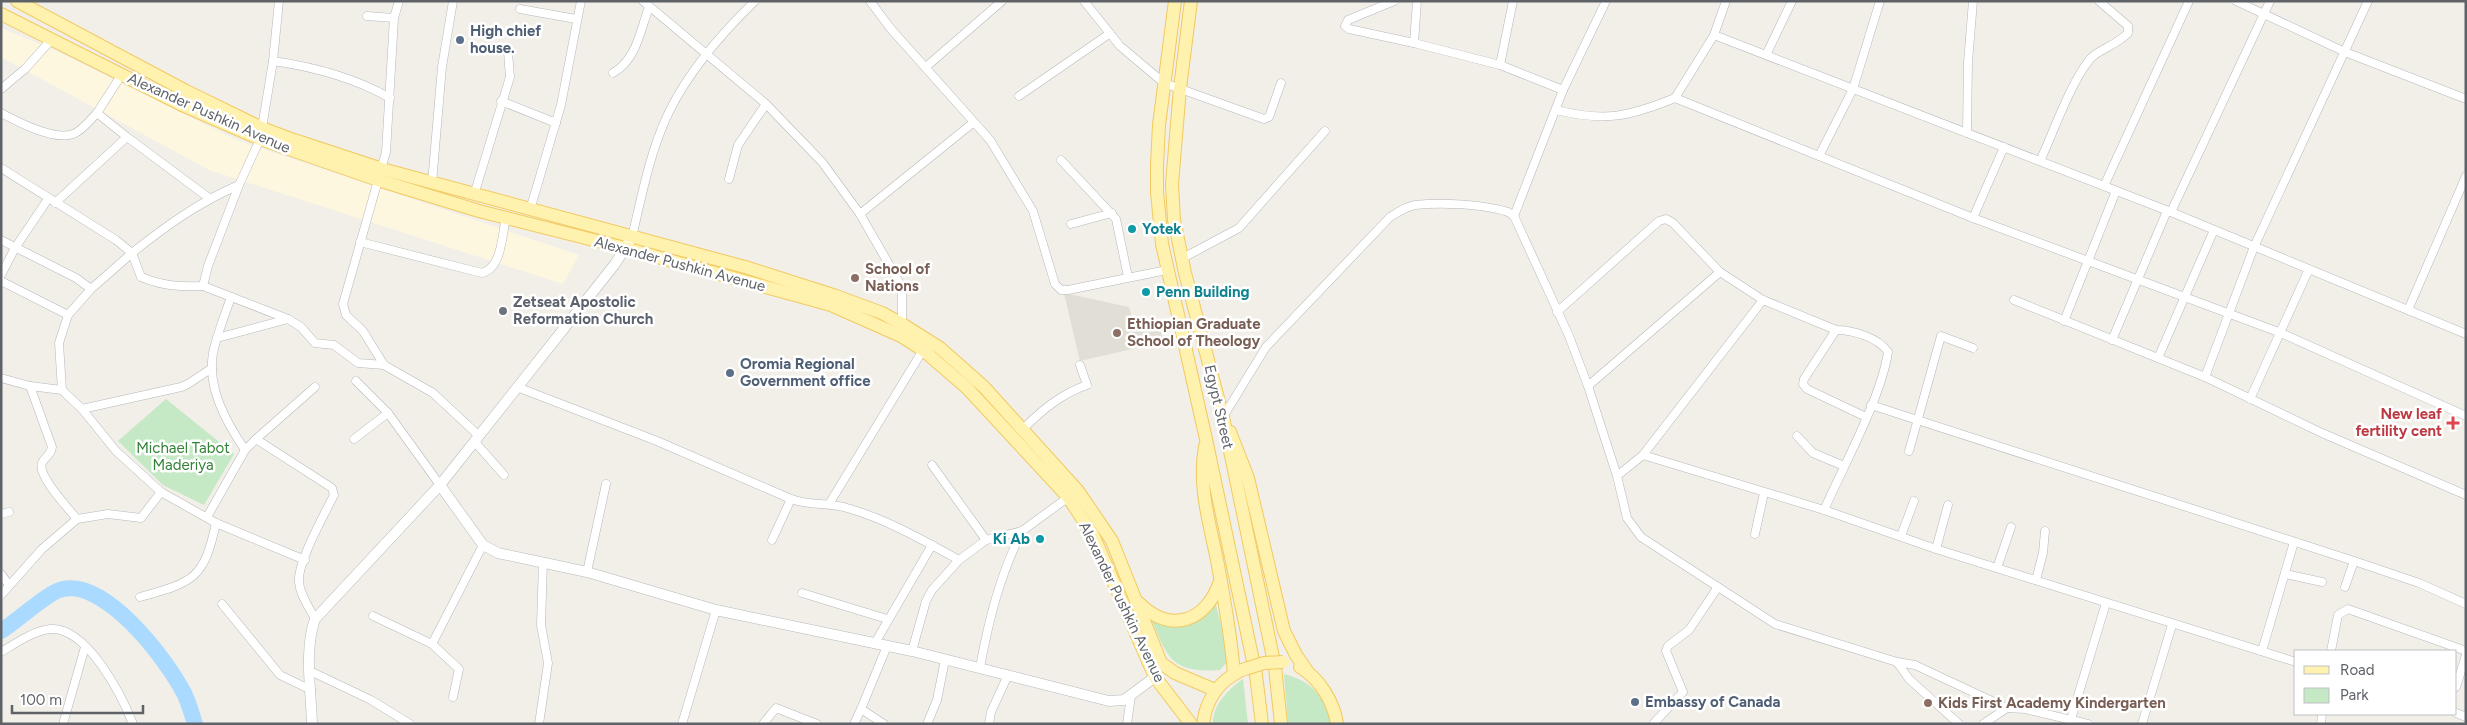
<svg xmlns="http://www.w3.org/2000/svg" width="2467" height="725" viewBox="0 0 2467 725" font-family="Figtree,sans-serif">
	<style>
		.commercial { fill: #fef7e0 }
		.education { fill: #e1ded6 }
		.green { fill: #c5e8c5 }
		.lines { fill: none; stroke-linecap: round; stroke-linejoin: round }
		.river { stroke: #aadaff; stroke-width: 16 }
		.minor-casing { stroke: #b5b8bc; stroke-width: 9 }
		.tertiary-casing { stroke: #b5b8bc; stroke-width: 11 }
		.primary-casing { stroke: #f2c960; stroke-width: 14 }
		.minor { stroke: #fff; stroke-width: 8 }
		.tertiary { stroke: #fff; stroke-width: 10 }
		.primary { stroke: #fff2af; stroke-width: 12 }
		.primary-bridge-casing { stroke: #f2c960; stroke-width: 14; stroke-linecap: butt }
		.primary-bridge { stroke: #fff2af; stroke-width: 12 }
		.service-dot { fill: #5c6f8a; stroke: #fff; stroke-width: 2 }
		.culture-dot { fill: #0f9aa8; stroke: #fff; stroke-width: 2 }
		.education-dot { fill: #8d6e63; stroke: #fff; stroke-width: 2 }
		.worship-dot { fill: #6b7280; stroke: #fff; stroke-width: 2 }
		.health-dot { fill: #e0444e; stroke: #fff; stroke-width: 2 }
		.labels { text-anchor: middle; dominant-baseline: central; stroke-width: 5; stroke-linejoin: round; paint-order: stroke }
		.service-label { font-size: 15px; font-weight: bold; fill: #4e5e75; stroke: #fff; text-anchor: start }
		.street-label { font-size: 15px; fill: #5f6368; stroke: #fff }
		.culture-label { font-size: 15px; font-weight: bold; fill: #0d838f; stroke: #fff; text-anchor: start }
		.education-label { font-size: 15px; font-weight: bold; fill: #785e54; stroke: #fff; text-anchor: start }
		.worship-label { font-size: 15px; font-weight: bold; fill: #5b616d; stroke: #fff; text-anchor: start }
		.health-label { font-size: 15px; font-weight: bold; fill: #be3a42; stroke: #fff; text-anchor: end }
		.park-label { font-size: 15px; fill: #348238; stroke: #fff }
	</style>
	<rect width="100%" height="100%" fill="#f1efe8"/>
	<path class="commercial" d="M1,28l55,23 183,90 340,114 -16,29 -354,-114 -208,-113z"/>
	<path class="education" d="M1064,293l65,14 5,17 24,-5 5,23 -83,19z"/>
	<g class="green">
		<path d="M166,399l68,55 -30,51 -41,-20 -45,-44z"/>
		<path d="M1215,601l11,44 1,17 -7,8c-48,3 -52,-11 -69,-51l11,5z"/>
		<path d="M1284,674c29,8 39,21 47,50h-43z"/>
		<path d="M1243,679l5,45h-35c-1,-19 16,-35 30,-45z"/>
	</g>
	<g class="lines">
		<path class="river" d="M1,631c16,-10 42,-34 56,-40 45,-19 111,70 128,104 4,9 7,19 10,29"/>
		<g class="minor-casing">
			<g id="minor">
				<path d="M399,1l-5,17 -8,134 -43,152 3,11 17,16 21,34 49,28 45,42"/>
				<path d="M643,1l123,103 56,58 38,52 42,73v37"/>
				<path d="M870,1l21,28 99,111 43,71 22,73 6,6h7l99,-20"/>
				<path d="M1084,1l36,45 44,37 100,36 5,-2 12,-34"/>
				<path d="M1394,1l-46,19 -3,6 4,3 65,14 86,22 63,25"/>
				<path d="M2236,1l109,51 121,47"/>
				<path d="M520,9l56,10"/>
				<path d="M367,16l27,2"/>
				<path d="M1714,35l457,177 295,122"/>
				<path d="M1414,43l3,-42"/>
				<path d="M1766,55l26,-54"/>
				<path d="M273,61c42,6 80,16 117,37"/>
				<path d="M1500,65l13,-64"/>
				<path d="M927,66l75,-65"/>
				<path d="M613,73c24,-14 27,-42 36,-66"/>
				<path d="M1,89l24,-20 26,-29"/>
				<path d="M1019,96l90,-62"/>
				<path d="M1675,98l298,120 308,115 185,83"/>
				<path d="M501,101l55,22"/>
				<path d="M1556,110c49,12 72,7 119,-12l39,-63 12,-34"/>
				<path d="M1,113c17,9 53,28 72,21 9,-3 17,-14 24,-21l30,24"/>
				<path d="M97,113l25,-39"/>
				<path d="M262,128l11,-67 6,-60"/>
				<path d="M1967,133l1,-71 5,-61"/>
				<path d="M1819,156l34,-67 27,-88"/>
				<path d="M1061,160l55,59 12,58"/>
				<path d="M2040,161c14,-30 30,-77 50,-102 9,-10 27,-14 38,-26v-7l-29,-25"/>
				<path d="M1,168l115,72 16,13c34,-27 67,-51 107,-68l21,-46"/>
				<path d="M729,179l9,-34 28,-41"/>
				<path d="M432,183l10,-116 11,-66"/>
				<path d="M239,185l-31,81 -5,20 85,33 13,8 14,16 19,2 24,18 26,2"/>
				<path d="M2104,186l85,-185"/>
				<path d="M474,195l36,-118 -2,-25"/>
				<path d="M55,203l72,-66 82,61"/>
				<path d="M530,210l31,-105 20,-104"/>
				<path d="M2171,212l99,-211"/>
				<path d="M860,214l114,-92"/>
				<path d="M1514,216l49,-126 43,-89"/>
				<path d="M1973,218l31,-71"/>
				<path d="M1071,224l41,-11"/>
				<path d="M632,237c10,-42 18,-86 37,-125 20,-41 53,-79 86,-111"/>
				<path d="M1,240l75,38 15,11 41,-36 9,24c22,9 39,10 62,9"/>
				<path d="M360,242l122,31c20,-5 20,-38 24,-56"/>
				<path d="M1181,259l58,-31 86,-97"/>
				<path d="M1,275l14,-27 33,-49"/>
				<path d="M1,281l67,34 23,-26"/>
				<path d="M231,297c-6,18 -14,37 -18,56 -6,35 13,69 32,97"/>
				<path d="M2014,300l191,77 117,56 144,62"/>
				<path d="M2408,310l58,-134"/>
				<path d="M1557,312l102,-91 7,-2 7,4 47,49 43,28 73,30c16,0 42,7 52,22 -7,46 -44,113 -64,158"/>
				<path d="M68,315l-9,28 3,47 20,19 34,42 45,41 55,31 89,37"/>
				<path d="M2064,321l52,-130"/>
				<path d="M1836,330l-32,49 -1,5 4,5 59,28"/>
				<path d="M217,338l71,-19"/>
				<path d="M2112,340l55,-129"/>
				<path d="M2158,358l56,-128"/>
				<path d="M2205,377l49,-130 114,-246"/>
				<path d="M1,378l29,8 32,4"/>
				<path d="M356,381l32,32"/>
				<path d="M1588,386l132,-114"/>
				<path d="M517,387l140,54 134,58c19,7 37,3 56,9 39,11 76,32 112,52"/>
				<path d="M2250,399l59,-130"/>
				<path d="M1871,405l486,157 62,21 47,21"/>
				<path d="M82,409l99,-22 7,-3 24,-16"/>
				<path d="M1223,417l43,-70 124,-130c8,-5 15,-10 25,-12 26,-3 68,-1 93,7l6,4 55,120 19,50 29,90 10,42 14,19 134,87 122,38 18,3 92,43 18,1 63,15"/>
				<path d="M1023,429c19,-19 38,-35 64,-44l-7,-20"/>
				<path d="M1797,436l16,17 31,13"/>
				<path d="M256,439l59,-52"/>
				<path d="M354,439l34,-26 52,72"/>
				<path d="M474,441l30,34"/>
				<path d="M1909,451l32,-115 32,12"/>
				<path d="M1643,455l120,-155"/>
				<path d="M932,465l54,75"/>
				<path d="M1617,476l26,-21 181,55 112,39 360,113"/>
				<path d="M829,504l94,-154"/>
				<path d="M1,514l8,-2"/>
				<path d="M207,517l38,-67 11,-11 76,49 2,7c-9,18 -37,68 -35,87 1,13 10,25 16,37"/>
				<path d="M77,519l31,-5 33,4 20,-26"/>
				<path d="M1755,534l9,-41"/>
				<path d="M1901,536l13,-35"/>
				<path d="M772,540l19,-41"/>
				<path d="M1936,549l12,-44"/>
				<path d="M1997,568l14,-41"/>
				<path d="M587,572l19,-88"/>
				<path d="M1,574l8,11"/>
				<path d="M2285,574l37,8"/>
				<path d="M2036,580l7,-27 2,-22"/>
				<path d="M2345,587l9,-26"/>
				<path d="M802,593l85,26"/>
				<path d="M1,595l41,-46 35,-30c-8,-10 -40,-43 -35,-56 2,-6 9,-7 10,-16l-22,-61"/>
				<path d="M140,597c54,-15 64,-18 76,-74"/>
				<path d="M222,604l58,71 31,15"/>
				<path d="M373,616l59,28"/>
				<path d="M875,643l57,-98"/>
				<path d="M912,651l14,-50 6,-11 27,-30 27,-20 36,-9 48,-35"/>
				<path d="M2262,651l32,-109"/>
				<path d="M2331,651l7,-36 10,-6 118,42"/>
				<path d="M1,652c15,-9 32,-21 49,-23 37,-3 72,67 83,95"/>
				<path d="M1897,662l12,17 50,45"/>
				<path d="M980,667c9,-48 20,-92 42,-136"/>
				<path d="M310,671l61,29 39,24"/>
				<path d="M2456,687l10,-32"/>
				<path d="M453,697l6,-28 -27,-25 51,-99"/>
				<path d="M2456,713l10,4"/>
				<path d="M2071,719l35,-116"/>
				<path d="M63,724l22,-77"/>
				<path d="M539,724l9,-61 -7,-38 2,-63"/>
				<path d="M682,724l34,-114"/>
				<path d="M763,724l13,-16 41,16"/>
				<path d="M854,724l7,-15"/>
				<path d="M884,724l-23,-15 26,-63"/>
				<path d="M927,724l10,-24 8,-40"/>
				<path d="M989,724l2,-12 17,-37"/>
				<path d="M1127,724l4,-28"/>
				<path d="M1653,724l30,-32 -17,-41 2,-5 21,-16 29,-43"/>
				<path d="M1983,724l24,-16"/>
				<path d="M2142,724l30,-99"/>
				<path d="M2321,724l1,-10"/>
			</g>
		</g>
		<g class="tertiary-casing">
			<g id="tertiary">
				<path d="M440,485l43,60 15,8 89,19 129,38 196,41 197,50 15,-1 31,-23"/>
				<path d="M312,724c-1,-33 -8,-74 3,-105l125,-134 175,-221 14,-22"/>
			</g>
		</g>
		<g class="primary-casing">
			<g id="primary">
				<path d="M17,1l169,90 76,37 32,12 88,29 363,98 91,29 46,17 20,11 38,24 44,39 94,104 34,50 49,122 14,10 40,17"/>
				<path d="M1175,1l-16,124 -2,40v27l5,52 44,195 50,236 6,49"/>
				<path d="M1191,1l-11,87 -8,96 2,36 11,53 38,144 52,250 6,57"/>
				<path d="M1,14l179,90 80,35 118,41 101,31 146,37 206,57 70,31 22,14 44,38 101,109 25,38 62,142 36,47"/>
				<path d="M1230,432l18,46 36,153 12,24 11,16"/>
				<path d="M1205,446c-7,40 4,75 12,114 7,37 14,75 17,114"/>
				<path d="M1139,603c32,32 68,18 81,-22"/>
				<path d="M1300,667c19,11 34,35 37,57"/>
				<path d="M1203,724c3,-25 17,-44 39,-54"/>
			</g>
		</g>
		<use href="#minor" class="minor"/>
		<use href="#tertiary" class="tertiary"/>
		<use href="#primary" class="primary"/>
		<g class="primary-bridge-casing">
			<path id="primary-bridge" d="M1245,669l19,-6 19,-1"/>
		</g>
		<use href="#primary-bridge" class="primary-bridge"/>
	</g>
	<g class="service-dot">
		<circle cx="460" cy="40" r="5"/>
		<circle cx="730" cy="373" r="5"/>
		<circle cx="1635" cy="702" r="5"/>
	</g>
	<g class="culture-dot">
		<circle cx="1132" cy="229" r="5"/>
		<circle cx="1146" cy="292" r="5"/>
		<circle cx="1040" cy="539" r="5"/>
	</g>
	<g class="education-dot">
		<circle cx="855" cy="278" r="5"/>
		<circle cx="1117" cy="333" r="5"/>
		<circle cx="1928" cy="703" r="5"/>
	</g>
	<circle class="worship-dot" cx="503" cy="311" r="5"/>
	<path class="health-dot" d="M2450.5 415.5h5v5h5v5h-5v5h-5v-5h-5v-5h5z"/>
	<g class="labels">
		<g class="service-label">
			<text x="470" y="31">High chief<tspan x="470" dy="17">house.</tspan></text>
			<text x="740" y="364">Oromia Regional<tspan x="740" dy="17">Government office</tspan></text>
			<text x="1645" y="702">Embassy of Canada</text>
		</g>
		<g class="street-label">
			<text transform="translate(209 113) rotate(24)">Alexander Pushkin Avenue</text>
			<text transform="translate(680 264) rotate(15)">Alexander Pushkin Avenue</text>
			<text transform="translate(1219 407) rotate(77)">Egypt Street</text>
			<text transform="translate(1122 602) rotate(64)">Alexander Pushkin Avenue</text>
		</g>
		<g class="culture-label">
			<text x="1142" y="229">Yotek</text>
			<text x="1156" y="292">Penn Building</text>
			<text x="1030" y="539" text-anchor="end">Ki Ab</text>
		</g>
		<g class="education-label">
			<text x="865" y="269">School of<tspan x="865" dy="17">Nations</tspan></text>
			<text x="1127" y="324">Ethiopian Graduate<tspan x="1127" dy="17">School of Theology</tspan></text>
			<text x="1938" y="703">Kids First Academy Kindergarten</text>
		</g>
		<g class="worship-label">
			<text x="513" y="302">Zetseat Apostolic<tspan x="513" dy="17">Reformation Church</tspan></text>
		</g>
		<g class="health-label">
			<text x="2442" y="414">New leaf<tspan x="2442" dy="17">fertility cent</tspan></text>
		</g>
		<g class="park-label">
			<text x="183" y="448">Michael Tabot<tspan x="183" dy="17">Maderiya</tspan></text>
		</g>
	</g>
	<rect width="2467" height="725" fill="none" stroke="#5f6368" stroke-width="5"/>
	<rect x="2294" y="650" width="162" height="65" fill="#ffffff" stroke="#bfc1c3"/>
	<rect x="2304" y="666" width="25" height="8" fill="#fff2af" stroke="#bfc1c3"/>
	<text x="2340" y="675" font-size="15" fill="#5f6368">Road</text>
	<rect x="2304" y="688" width="25" height="15" fill="#c5e8c5" stroke="#bfc1c3"/>
	<text x="2340" y="700" font-size="15" fill="#5f6368">Park</text>
	<path d="M12 705v8h131v-8" fill="none" stroke="#5f6368" stroke-width="2.5"/>
	<text x="20" y="705" font-size="15" fill="#5f6368" stroke="#ffffff" stroke-width="4" paint-order="stroke">100 m</text>
</svg>
